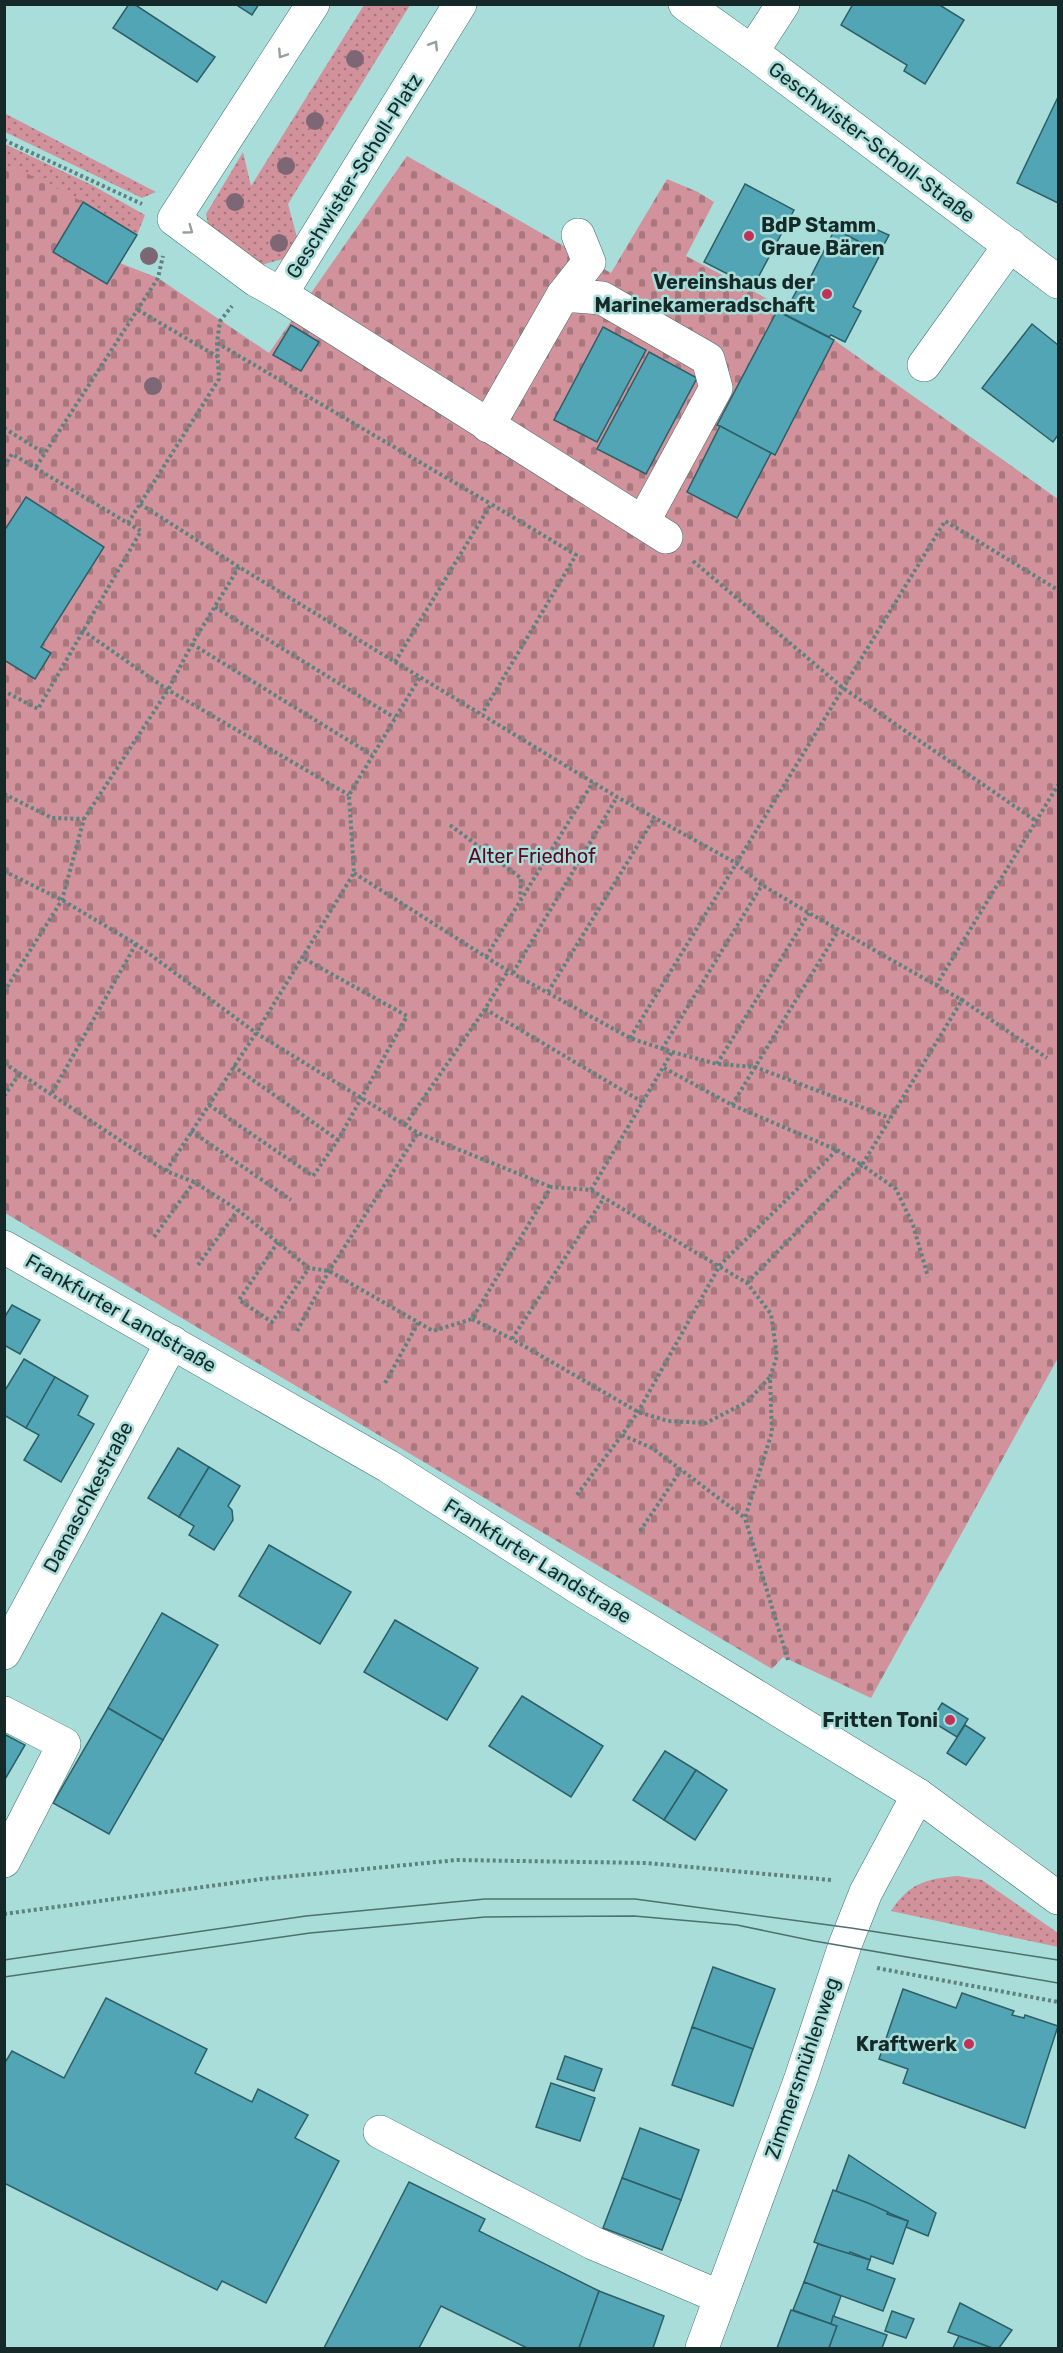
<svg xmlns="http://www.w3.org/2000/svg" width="1063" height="2353" viewBox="0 0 1063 2353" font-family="Rubik,sans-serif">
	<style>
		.grass { fill: url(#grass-dots) }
		.cemetery { fill: url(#cemetery-stones) }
		.building { fill: #51a5b4; stroke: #2e5e66; stroke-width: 1.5 }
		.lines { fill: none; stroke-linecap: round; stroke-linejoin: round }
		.minor-casing { stroke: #3f706d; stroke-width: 34 }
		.major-casing { stroke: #3f706d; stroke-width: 34 }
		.path { stroke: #5e827f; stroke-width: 4; stroke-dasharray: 3 3; stroke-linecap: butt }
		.minor { stroke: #fff; stroke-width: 33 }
		.major { stroke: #fff; stroke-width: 33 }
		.tram { stroke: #4f706d; stroke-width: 1.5 }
		.tree { fill: #7e6774 }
		.oneway { stroke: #969f9e }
		.poi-dot { fill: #c13258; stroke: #a9ddd9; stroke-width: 2 }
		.labels { text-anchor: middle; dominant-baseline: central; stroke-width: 5; stroke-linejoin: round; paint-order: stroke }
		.street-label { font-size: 20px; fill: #152a28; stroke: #a9ddd9 }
		.poi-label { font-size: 20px; font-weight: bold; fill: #152a28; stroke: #a9ddd9; text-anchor: end }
		.park-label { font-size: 20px; fill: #5b0722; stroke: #a9ddd9 }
	</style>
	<defs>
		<pattern id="grass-dots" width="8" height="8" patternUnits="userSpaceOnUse" patternTransform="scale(1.5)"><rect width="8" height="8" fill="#d1929b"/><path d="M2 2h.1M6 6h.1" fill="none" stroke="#a8777e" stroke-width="1.8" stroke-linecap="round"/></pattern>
		<pattern id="cemetery-stones" width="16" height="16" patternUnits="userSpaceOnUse" patternTransform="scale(1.5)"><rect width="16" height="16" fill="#d1929b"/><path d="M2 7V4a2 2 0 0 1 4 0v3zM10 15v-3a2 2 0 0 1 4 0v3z" fill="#a8777e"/></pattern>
	</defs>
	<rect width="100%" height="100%" fill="#a9ddd9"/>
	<g class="grass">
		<path d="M364,5h46l-122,199 10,37 -11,17 -26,7 -52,-35 -3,-16 37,-62 8,34z"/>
		<path d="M4,113l152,79 -14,6 -137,-66z"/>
		<path d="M5,144l87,41 53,30 -8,20c-43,-26 -85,-52 -132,-69z"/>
		<path d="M958,1876l24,4 76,53v14l-167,-36c18,-28 35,-32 67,-35z"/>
	</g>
	<path class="cemetery" d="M407,156l204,117 56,-94 31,13 16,10 -28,54 101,53 -2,5 49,26 224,159v859l-187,340 -88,-41 -11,12 -767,-456v-1047l25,9 53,27 -30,50 54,32 13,-21 38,15 111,75z"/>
	<g class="building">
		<path d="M129,4h5l81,53 -18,25 -84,-54z"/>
		<path d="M235,4h24l-7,11z"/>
		<path d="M853,4h85l26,16 -39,64 -21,-13 3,-6 -66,-40z"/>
		<path d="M1058,97v106l-41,-20z"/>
		<path d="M745,184l49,26 -41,77 -49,-25z"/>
		<path d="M83,202l54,33 -30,49 -54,-32z"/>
		<path d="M855,220l34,15 -9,17 -33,-16z"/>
		<path d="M835,229l46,24 -28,54 8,4 -16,31 -14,-7 -2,2 -45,-23 19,-35 5,3z"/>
		<path d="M777,311l57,29 -59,115 -58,-30z"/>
		<path d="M1032,324l26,21v90l-5,7 -71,-54z"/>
		<path d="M291,325l28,17 -18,29 -28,-16z"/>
		<path d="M603,327l43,23 -49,92 -43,-22z"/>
		<path d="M649,352l48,26 -51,96 -49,-25z"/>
		<path d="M720,426l51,27 -34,65 -50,-26z"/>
		<path d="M26,497l78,50 -63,100 10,6 -16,26 -31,-19v-129z"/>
		<path d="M12,1305l28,15 -20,34 -16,-9v-27z"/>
		<path d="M24,1359l31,18 -29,51 -22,-13v-23z"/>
		<path d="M55,1377l33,19 -10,19 16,9 -33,58 -37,-22 15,-25 -13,-7z"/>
		<path d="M178,1448l31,19 -30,50 -31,-19z"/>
		<path d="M209,1467l31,19 -12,20 4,4 1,10 -19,30 -25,-15 5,-9 -15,-9z"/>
		<path d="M269,1545l82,47 -31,52 -81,-48z"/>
		<path d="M162,1613l56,32 -55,95 -55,-32z"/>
		<path d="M395,1620l83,48 -31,52 -83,-48z"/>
		<path d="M522,1696l81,50 -32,51 -82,-51z"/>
		<path d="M942,1703l26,16 -11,18 -26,-16z"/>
		<path d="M108,1708l55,32 -54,94 -56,-31z"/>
		<path d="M965,1725l20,13 -19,27 -19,-12z"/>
		<path d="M4,1734l21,11 -21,36z"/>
		<path d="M665,1751l31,19 -32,50 -31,-20z"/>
		<path d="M696,1770l31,20 -32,50 -31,-20z"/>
		<path d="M713,1967l62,22 -22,60 -61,-22z"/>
		<path d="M903,1989l53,19 6,-15 52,18 -2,4 12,3 1,-3 33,11 -33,102 -122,-45 5,-14 -29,-10z"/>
		<path d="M106,1998l101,51 -12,24 57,29 6,-13 50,26 -13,23 44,23 -73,142 -44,-22 -5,9 -213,-107v-122h2l6,-10 52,27z"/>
		<path d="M692,2027l61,22 -20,57 -61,-21z"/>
		<path d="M565,2056l37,13 -8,22 -37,-12z"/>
		<path d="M551,2083l44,15 -15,43 -44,-14z"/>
		<path d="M640,2128l59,22 -18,50 -59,-22z"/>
		<path d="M849,2155l87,58 -8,23 -22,-9 2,-6 -72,-30z"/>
		<path d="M622,2178l59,22 -19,50 -59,-22z"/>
		<path d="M409,2182l76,37 -6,12 120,60 -20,57h-52l-86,-42 -22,42h-95z"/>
		<path d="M833,2190l35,13 20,9 -1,2 21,7 -15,43 -22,-8 -1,4 -20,-8 -2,3 -34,-13z"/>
		<path d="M818,2244l52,16 -3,9 28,10 -12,32 -79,-29z"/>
		<path d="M804,2282l37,14 -10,28 -38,-14z"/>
		<path d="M599,2291l65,25 -11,32h-74z"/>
		<path d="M960,2303l52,27 -13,18h-7l-44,-16z"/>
		<path d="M791,2310l46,16 -8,22h-52z"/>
		<path d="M892,2311l22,8 -8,19 -21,-7z"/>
		<path d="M833,2316l54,19 -5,13h-53l8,-22 -6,-2z"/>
		<path d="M959,2336l33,12h-39z"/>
	</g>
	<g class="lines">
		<g class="minor-casing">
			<g id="minor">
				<path d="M313,4l-139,215 82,61 25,14 179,-290"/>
				<path d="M685,4l67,48 306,230"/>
				<path d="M752,52l31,-48"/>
				<path d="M281,294l385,243"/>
				<path d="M563,295l26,-33 -11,-27"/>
				<path d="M924,365l86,-120"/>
				<path d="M488,426l75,-131 39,3 106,61 8,29 -73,134"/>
				<path d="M4,1653l168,-311"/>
				<path d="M4,1713l60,31 -60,117"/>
				<path d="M380,2132l213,111 127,54"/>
				<path d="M702,2348l99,-270 44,-133 21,-53 52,-97"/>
			</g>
		</g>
		<g class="major-casing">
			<path id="major" d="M4,1247l384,219 199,127 331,202 140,103"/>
		</g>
		<g class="path">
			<path d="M4,140l138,64"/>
			<path d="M138,310l80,47"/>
			<path d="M217,343l274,161"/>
			<path d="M4,428l40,25"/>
			<path d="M4,467l8,-13 129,77 -103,178 -34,-18"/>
			<path d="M36,467l122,-189 5,-22"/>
			<path d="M140,504l99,63 378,230 119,66 26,22 47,28 153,87 85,58"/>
			<path d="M128,523l91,-144 -2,-36 3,-22 12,-15"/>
			<path d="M693,561l150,127 193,133"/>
			<path d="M215,607l180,111"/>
			<path d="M82,630l86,60 181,105"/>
			<path d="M192,644l180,111"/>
			<path d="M395,662l96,-158 85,51 -94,159"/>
			<path d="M4,794l48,24 32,1"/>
			<path d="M450,825l71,53 -1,20"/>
			<path d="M4,871l58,29 74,44 120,89 162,100 133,54"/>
			<path d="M354,873l154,98 122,67 42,14 45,12 38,3 135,51"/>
			<path d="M486,957l107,-175"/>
			<path d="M513,973l104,-176"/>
			<path d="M938,986l-1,-2 121,-199"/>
			<path d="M4,992l58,-92 22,-81 84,-129 24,-46 47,-77"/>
			<path d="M548,992l107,-175"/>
			<path d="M485,1009l159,94"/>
			<path d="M630,1038l315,-517 113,69"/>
			<path d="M662,1049l100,-164"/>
			<path d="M4,1063l162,108 28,11 44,28 71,58 20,3 104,60 39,-12 79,-132 40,3 156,93 24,31 6,42 -7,21 2,55 -27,86 43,142"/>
			<path d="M717,1064l92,-151"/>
			<path d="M233,1066l105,74"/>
			<path d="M664,1068l68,37 105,45 -117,115 -82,147 -16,23 30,13 93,70"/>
			<path d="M52,1093l84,-149"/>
			<path d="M4,1096l16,-23"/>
			<path d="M209,1105l104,71 25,-36 69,-124 -106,-59"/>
			<path d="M732,1105l106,-174"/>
			<path d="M405,1125l80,-116 23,-38"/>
			<path d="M191,1131l100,69"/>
			<path d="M837,1150l25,15 100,-165 -2,-1"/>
			<path d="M166,1171l90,-138 98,-160 -5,-78 71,-118"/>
			<path d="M591,1190l81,-138"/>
			<path d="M154,1237l40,-55"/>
			<path d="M278,1242l-39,58 33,22 37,-54"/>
			<path d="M198,1265l40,-55"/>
			<path d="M747,1283l115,-118 34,24 17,36 15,52"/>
			<path d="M472,1319l40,20 126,73 30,9 38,2 41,-21 23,-25"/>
			<path d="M297,1331l32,-60 89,-138"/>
			<path d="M512,1339l92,-141"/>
			<path d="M385,1383l33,-60"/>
			<path d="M577,1495l45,-60"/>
			<path d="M640,1531l41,-61"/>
			<path d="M4,1914l258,-35 195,-19 190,3 184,17"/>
			<path d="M877,1968l181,34"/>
		</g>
		<use href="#minor" class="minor"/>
		<use href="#major" class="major"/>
		<g class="tram">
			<path d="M4,1960l302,-44 179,-17h150l216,29 207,32"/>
			<path d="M4,1977l306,-44 175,-16 149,-1 103,9 77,16 244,42"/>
		</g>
	</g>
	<g class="tree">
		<circle cx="355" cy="59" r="9"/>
		<circle cx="315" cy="121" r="9"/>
		<circle cx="286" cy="166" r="9"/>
		<circle cx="235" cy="202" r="9"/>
		<circle cx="279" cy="243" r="9"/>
		<circle cx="149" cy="256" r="9"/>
		<circle cx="153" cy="386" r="9"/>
	</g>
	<defs><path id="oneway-chevron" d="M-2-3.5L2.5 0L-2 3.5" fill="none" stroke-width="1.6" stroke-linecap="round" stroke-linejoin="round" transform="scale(1.5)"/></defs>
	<g class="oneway">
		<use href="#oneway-chevron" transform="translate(434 45) rotate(-58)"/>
		<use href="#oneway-chevron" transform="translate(282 54) rotate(123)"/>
		<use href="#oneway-chevron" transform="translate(189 230) rotate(36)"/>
	</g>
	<g class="poi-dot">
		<circle cx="749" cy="236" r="6"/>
		<circle cx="827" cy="294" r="6"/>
		<circle cx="950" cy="1720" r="6"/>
		<circle cx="969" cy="2044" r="6"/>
	</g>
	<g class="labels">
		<g class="street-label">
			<text transform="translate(872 142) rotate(37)">Geschwister-Scholl-Straße</text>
			<text transform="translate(354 176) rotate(-58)">Geschwister-Scholl-Platz</text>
			<text transform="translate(121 1313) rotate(30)">Frankfurter Landstraße</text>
			<text transform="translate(88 1497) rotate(-62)">Damaschkestraße</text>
			<text transform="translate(538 1561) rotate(32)">Frankfurter Landstraße</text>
			<text transform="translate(802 2068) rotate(-71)">Zimmersmühlenweg</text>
		</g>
		<g class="poi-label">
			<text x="761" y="225" text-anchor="start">BdP Stamm<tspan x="761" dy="23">Graue Bären</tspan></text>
			<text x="815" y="282">Vereinshaus der<tspan x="815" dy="23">Marinekameradschaft</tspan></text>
			<text x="938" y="1720">Fritten Toni</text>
			<text x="957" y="2044">Kraftwerk</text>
		</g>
		<g class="park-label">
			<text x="532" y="856">Alter Friedhof</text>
		</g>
	</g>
	<rect width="1063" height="2353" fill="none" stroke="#152a28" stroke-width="12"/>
</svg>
